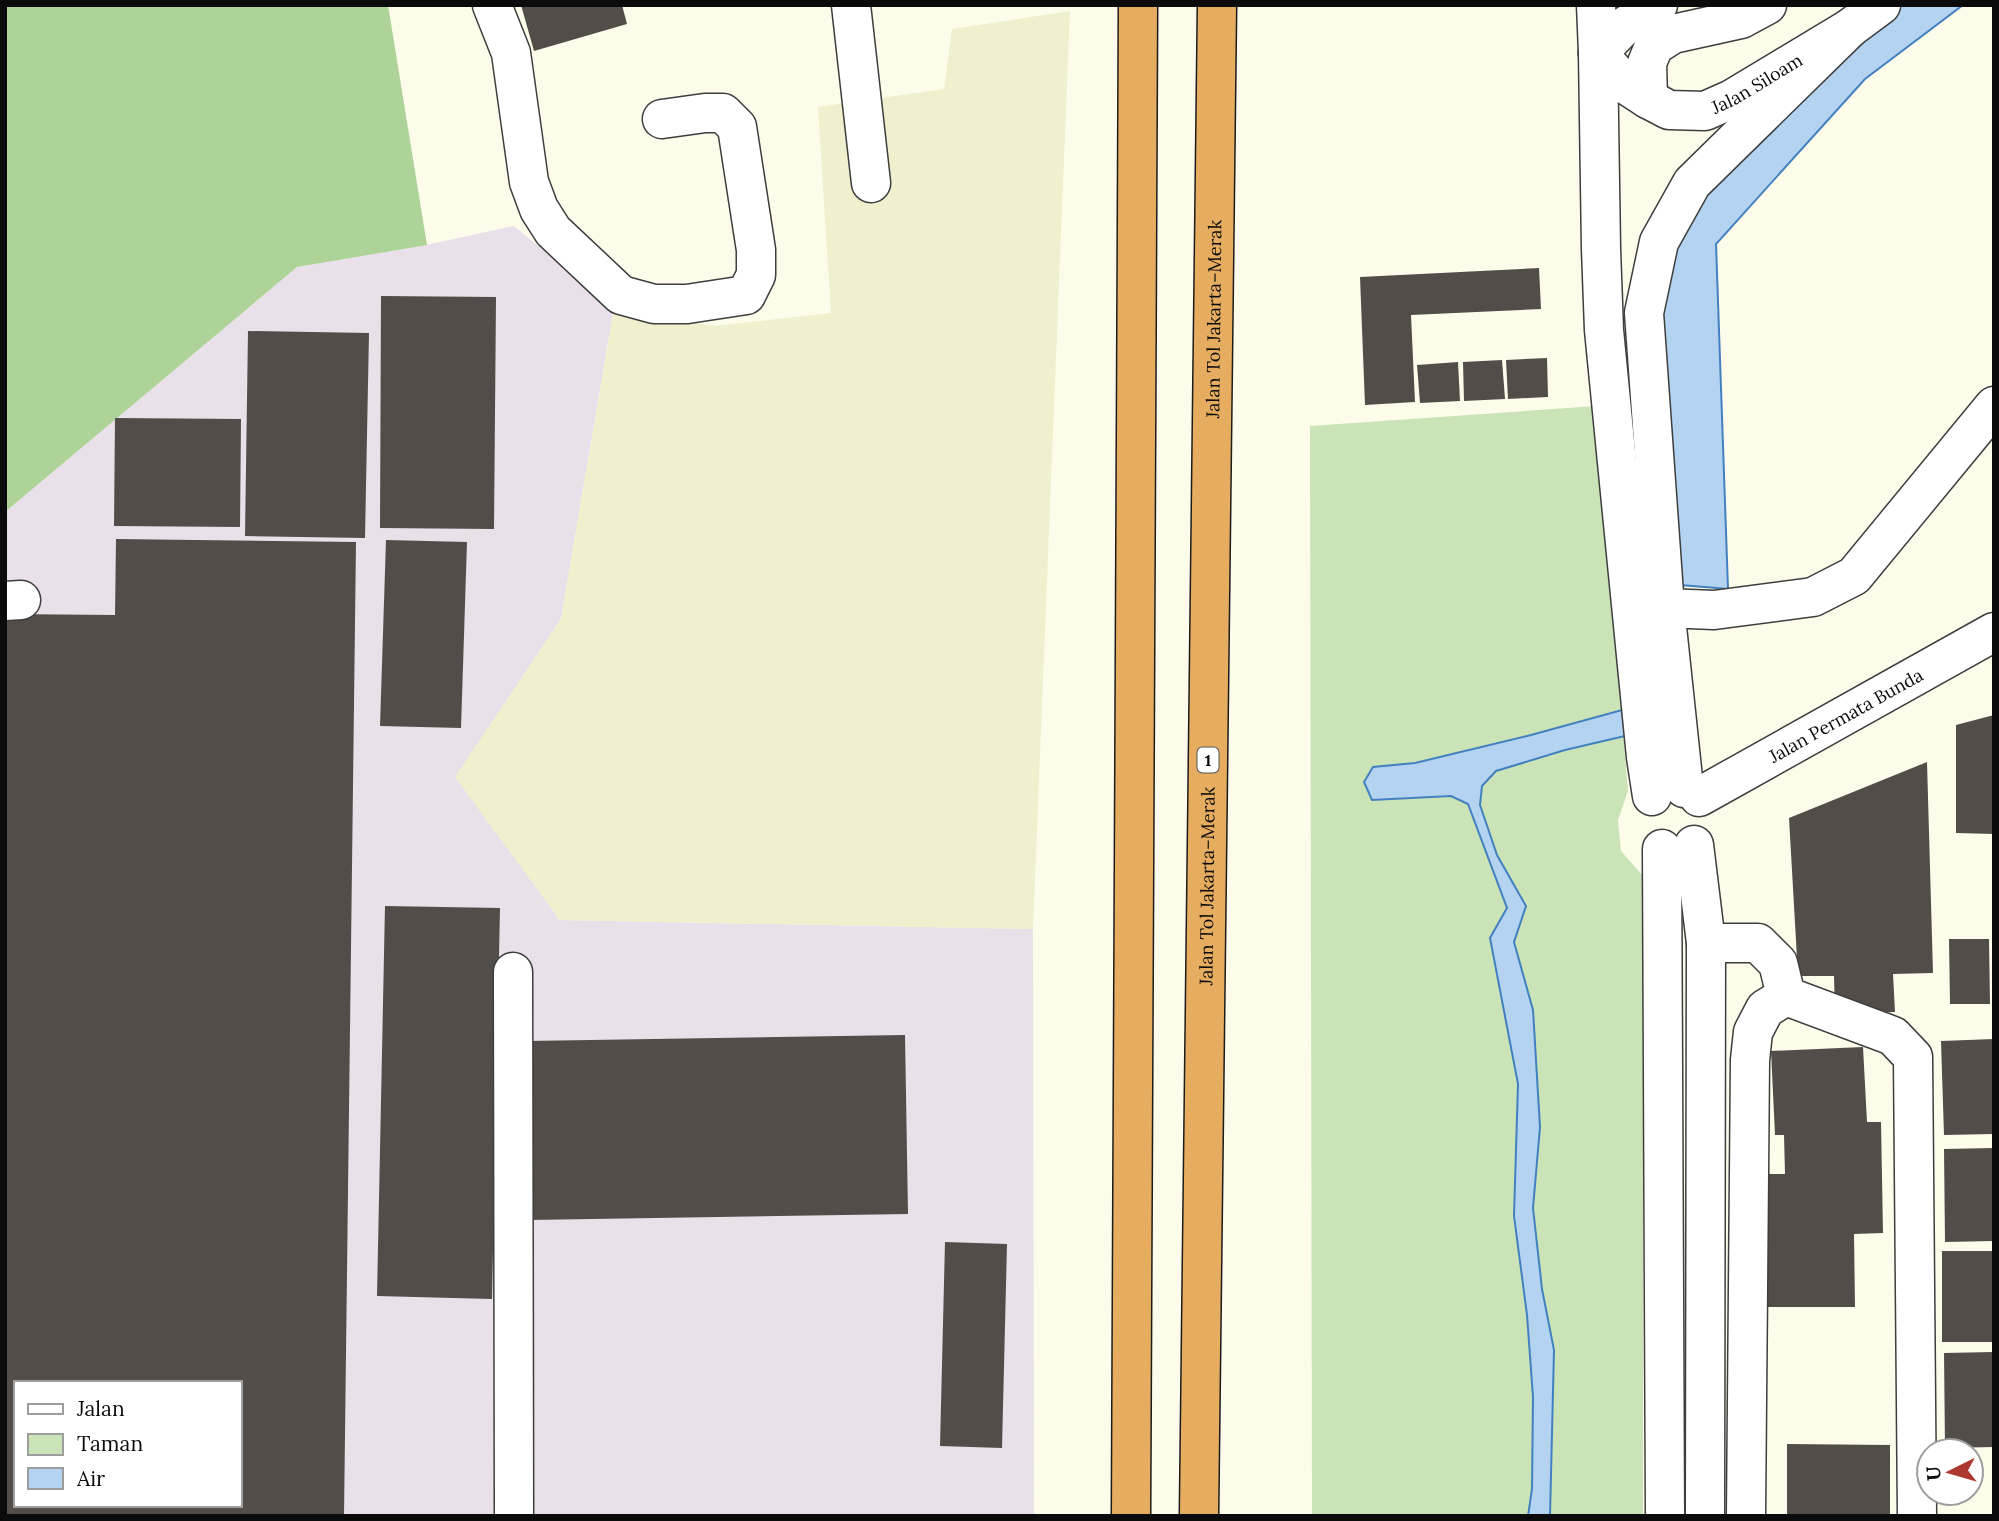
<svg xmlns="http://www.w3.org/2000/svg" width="1999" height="1521" viewBox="0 0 1999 1521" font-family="Lora,serif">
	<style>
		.industrial { fill: #e9e0e9; fill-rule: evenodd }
		.farmland { fill: #f0f0ce }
		.green { fill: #cae4b8 }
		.forest { fill: #add399 }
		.water { fill: #b4d3f0; stroke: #4280c0; stroke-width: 2 }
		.building { fill: #534d49; fill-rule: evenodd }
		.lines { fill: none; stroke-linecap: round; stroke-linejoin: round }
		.minor-casing { stroke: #3e3e3e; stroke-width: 41 }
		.highway-casing { stroke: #1c1c1c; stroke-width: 41 }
		.minor { stroke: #fff; stroke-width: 38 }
		.highway { stroke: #e6ac60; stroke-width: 38 }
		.labels { text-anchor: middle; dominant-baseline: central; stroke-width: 7; stroke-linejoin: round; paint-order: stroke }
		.shield { fill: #fff; stroke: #545454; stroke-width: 2 }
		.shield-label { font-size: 16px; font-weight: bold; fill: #0b0b0b }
		.street-label { font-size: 18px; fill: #0b0b0b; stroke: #fff }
	</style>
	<rect width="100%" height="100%" fill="#fdfceb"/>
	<path class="industrial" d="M514,226l100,82 -53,311 -105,158 104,143 473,9 1,587h-1029v-1004l292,-245 129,-22zM16,1383h224v122h-224z"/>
	<path class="farmland" d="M1070,11l-37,918 -473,-9 -105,-143 106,-158 53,-311 100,18 117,-13 -13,-206 126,-18 8,-60z"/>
	<path class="green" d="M1596,406l32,385 -10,29 3,31 22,25v640h-331l-2,-1090z"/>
	<path class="forest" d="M5,5h383l39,240 -130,22 -292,245z"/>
	<g class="water">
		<path d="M1890,5h73l-98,74 -149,165 12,345 -48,-4 -21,-278 16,-66 23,-52z"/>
		<path d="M1622,710l3,26 -60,14 -69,21 -14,15 -2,19 17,50 29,51 -12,36 19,68 7,117 -7,81 9,81 12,61 -4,166h-22l4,-27 1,-92 -6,-82 -13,-99 4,-132 -28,-146 17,-30 -39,-104 -17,-8 -79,4 -8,-18 9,-15 42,-4 116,-28z"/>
	</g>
	<g class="building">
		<path d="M521,5h101l5,19 -93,27z"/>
		<path d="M1539,268l2,41 -130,6 4,87 -50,3 -5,-128z"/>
		<path d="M381,296l115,1 -2,232 -114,-1z"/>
		<path d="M248,331l121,2 -4,205 -120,-2z"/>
		<path d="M1547,358l1,39 -40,2 -2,-39z"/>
		<path d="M1502,360l3,39 -41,2 -1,-39z"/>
		<path d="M1458,362l2,39 -40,2 -3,-38z"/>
		<path d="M115,418l126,1 -1,108 -126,-1z"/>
		<path d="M116,539l240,3 -12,974h-339v-902l110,1zM16,1383h224v122h-224z"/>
		<path d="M386,540l81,2 -6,186 -81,-2z"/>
		<path d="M1994,715v119l-38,-1v-108z"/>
		<path d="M1927,762l6,211 -40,1 2,38 -60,2 -1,-38h-36l-9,-158z"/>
		<path d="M385,906l115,2 -8,391 -115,-3z"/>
		<path d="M1949,939h40l1,65h-40z"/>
		<path d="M905,1035l3,179 -379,6 -2,-179z"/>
		<path d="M1994,1039v95l-50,1 -3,-94z"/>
		<path d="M1863,1047l4,75h14l2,111 -29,1 1,73h-98l-1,-133h29l-1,-39h-9l-4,-84z"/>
		<path d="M1994,1148v93l-49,1 -1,-93z"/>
		<path d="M945,1242l62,2 -5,204 -62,-2z"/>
		<rect x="1942" y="1251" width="52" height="91"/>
		<path d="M1994,1352v95l-49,1 -1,-95z"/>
		<path d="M1787,1444l103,1v71h-103z"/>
	</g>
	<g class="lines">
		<g class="minor-casing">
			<g id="minor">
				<path d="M492,5l19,48 18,129 10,27 14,22 68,64 33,9h33l59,-9 10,-20v-25l-19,-123 -14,-14h-18l-43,6"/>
				<path d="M851,5l20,178"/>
				<path d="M1596,5l2,48 3,196 3,81 42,427 6,39"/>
				<path id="s1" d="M1598,53l27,31 23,15 21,11 36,1 27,-12 118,-71 31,-23"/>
				<path d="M1598,53l24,-25 36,-23"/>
				<path d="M1648,99l-1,-36 7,-17 19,-12 68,-15 26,-14"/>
				<path d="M5,601l16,-1"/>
				<path d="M1665,608l49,2 99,-13 41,-21 140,-170"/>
				<path d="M1684,788l-19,-180 -21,-295 15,-71 33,-59 158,-155"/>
				<path id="s2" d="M1699,797l295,-165"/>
				<path d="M1694,845l12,98 -1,573"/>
				<path d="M1662,849l3,667"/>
				<path d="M1706,943h52l20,20 8,33 107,40 20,21 4,459"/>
				<path d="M513,972l1,544"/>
				<path d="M1746,1516l4,-456 3,-28 12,-23 21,-13"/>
			</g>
		</g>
		<g class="highway-casing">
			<g id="highway">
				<path d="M1131,1516l7,-1511"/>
				<path id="s3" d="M1199,1516l18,-1511"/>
			</g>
		</g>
		<use href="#minor" class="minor"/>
		<use href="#highway" class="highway"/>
	</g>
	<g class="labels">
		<rect class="shield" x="1197.5" y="747.5" width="21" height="25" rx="5"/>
		<g class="shield-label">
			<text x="1208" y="760">1</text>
		</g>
		<g class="street-label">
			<text stroke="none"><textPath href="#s1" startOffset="187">Jalan Siloam</textPath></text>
			<text stroke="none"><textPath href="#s3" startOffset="1197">Jalan Tol Jakarta–Merak</textPath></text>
			<text stroke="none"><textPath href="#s2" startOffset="168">Jalan Permata Bunda</textPath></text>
			<text stroke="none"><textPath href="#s3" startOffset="630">Jalan Tol Jakarta–Merak</textPath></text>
		</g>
	</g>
	<rect width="1999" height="1521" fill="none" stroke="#0b0b0b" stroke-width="14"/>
	<rect x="14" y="1381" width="228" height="126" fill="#ffffff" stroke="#9d9d9d" stroke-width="2"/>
	<rect x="28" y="1404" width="35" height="10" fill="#ffffff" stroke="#9d9d9d" stroke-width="2"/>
	<text x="77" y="1416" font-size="21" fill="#0b0b0b">Jalan</text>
	<rect x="28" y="1434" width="35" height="21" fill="#cae4b8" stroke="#9d9d9d" stroke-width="2"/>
	<text x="77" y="1451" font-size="21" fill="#0b0b0b">Taman</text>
	<rect x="28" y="1468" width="35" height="21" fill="#b4d3f0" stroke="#9d9d9d" stroke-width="2"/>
	<text x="77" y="1486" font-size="21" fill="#0b0b0b">Air</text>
	<g transform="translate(1950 1472) rotate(265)"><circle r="33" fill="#ffffff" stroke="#9d9d9d" stroke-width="2"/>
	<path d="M0-5L12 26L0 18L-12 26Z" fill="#ad3931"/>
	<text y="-10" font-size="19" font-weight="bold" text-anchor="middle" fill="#0b0b0b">U</text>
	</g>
</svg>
